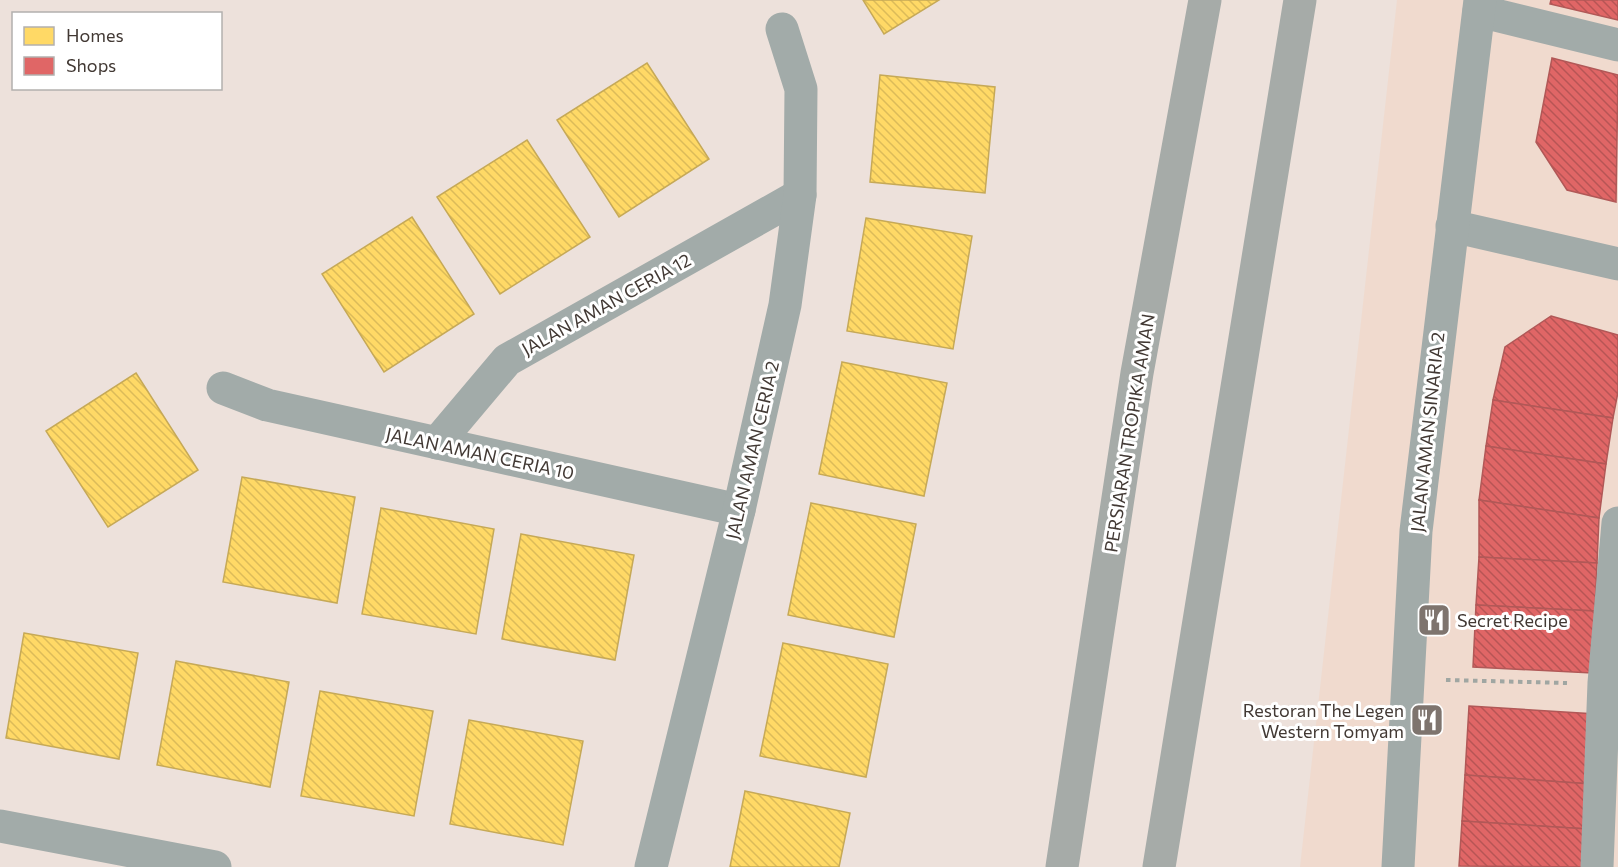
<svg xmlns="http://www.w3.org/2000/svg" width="1618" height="867" viewBox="0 0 1618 867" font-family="Commissioner,sans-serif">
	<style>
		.built { fill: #f0dace }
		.homes { fill: url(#homes-back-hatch); stroke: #c6a957; stroke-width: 1.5 }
		.shops { fill: url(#shops-back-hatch); stroke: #b15857; stroke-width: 1.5 }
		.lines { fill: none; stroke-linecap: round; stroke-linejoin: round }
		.path { stroke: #a0a6a2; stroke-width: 4; stroke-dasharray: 4.5 4.5; stroke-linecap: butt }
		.minor { stroke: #a2aba9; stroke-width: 33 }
		.major { stroke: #a6aba8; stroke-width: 33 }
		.labels { text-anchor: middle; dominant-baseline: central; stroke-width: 6; stroke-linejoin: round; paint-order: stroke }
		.street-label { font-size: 18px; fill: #423934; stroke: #fff }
		.poi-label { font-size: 18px; fill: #423934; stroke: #fff; text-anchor: start }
	</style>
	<defs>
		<pattern id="homes-back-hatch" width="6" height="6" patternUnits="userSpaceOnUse" patternTransform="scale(1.5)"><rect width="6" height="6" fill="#ffd966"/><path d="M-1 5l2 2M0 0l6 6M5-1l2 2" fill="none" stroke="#dcbb59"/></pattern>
		<pattern id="shops-back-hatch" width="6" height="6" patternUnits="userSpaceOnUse" patternTransform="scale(1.5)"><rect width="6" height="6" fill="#e06666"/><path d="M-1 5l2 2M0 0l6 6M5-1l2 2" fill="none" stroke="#b75555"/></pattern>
	</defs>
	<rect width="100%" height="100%" fill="#ede1db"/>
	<path class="built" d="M1397,0h221v867h-318z"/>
	<g class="homes">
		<path d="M863,0h76l-55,34z"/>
		<path d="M647,63l62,96 -90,58 -62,-97z"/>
		<path d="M880,75l115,12 -10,106 -115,-11z"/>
		<path d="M527,140l63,97 -90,57 -63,-97z"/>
		<path d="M412,217l62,97 -90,58 -62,-98z"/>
		<path d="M866,218l106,18 -19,113 -106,-18z"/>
		<path d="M842,362l105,21 -23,113 -105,-22z"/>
		<path d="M136,373l62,97 -90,57 -62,-96z"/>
		<path d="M242,477l113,20 -18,106 -114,-21z"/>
		<path d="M811,503l105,21 -22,113 -106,-22z"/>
		<path d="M381,508l113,21 -18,105 -114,-20z"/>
		<path d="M521,534l113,21 -19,105 -113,-21z"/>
		<path d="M24,633l114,20 -19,106 -113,-21z"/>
		<path d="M783,643l105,21 -22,113 -106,-21z"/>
		<path d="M176,661l113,21 -19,105 -113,-22z"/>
		<path d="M320,691l113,20 -19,105 -113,-20z"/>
		<path d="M469,720l114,21 -20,104 -113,-21z"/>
		<path d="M745,791l105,22 -11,54h-109z"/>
	</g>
	<g class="shops">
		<path d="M1551,0h67v20l-68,-16z"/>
		<path d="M1552,58l66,17 -2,127 -49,-12 -31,-48z"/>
		<path d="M1551,316l67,19v57l-5,26 -120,-18 12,-53z"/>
		<path d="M1493,400l120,18 -7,46 -120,-18z"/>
		<path d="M1486,446l120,18 -7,54 -120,-18z"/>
		<path d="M1479,500l120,18 -2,45 -118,-6z"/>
		<path d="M1479,557l118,6 -2,48 -119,-6z"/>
		<path d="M1476,605l119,6 -3,62 -119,-6z"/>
		<path d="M1469,706l127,8 -5,70 -126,-9z"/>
		<path d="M1465,775l126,9 -3,45 -126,-8z"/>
		<path d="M1462,821l126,8 -1,38 -128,-1z"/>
	</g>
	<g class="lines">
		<path class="path" d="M1446,680l121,3"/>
		<g class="minor">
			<path d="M1479,11l139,34"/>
			<path d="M1452,226l166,38"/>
			<path d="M223,388l44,17 472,105"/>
			<path d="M437,443l70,-83 293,-165"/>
			<path d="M0,826l215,41"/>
			<path d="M651,867l88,-357 46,-205 15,-110 1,-106 -19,-60"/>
			<path d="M1398,867l18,-336 64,-531"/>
			<path d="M1597,867l7,-184 14,-160"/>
		</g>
		<g class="major">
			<path d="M1062,867l75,-494 68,-373"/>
			<path d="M1159,867l141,-867"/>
		</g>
	</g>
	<defs>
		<g id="restaurant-square" transform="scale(1.725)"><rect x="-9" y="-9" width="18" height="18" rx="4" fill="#7e746e" stroke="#fff"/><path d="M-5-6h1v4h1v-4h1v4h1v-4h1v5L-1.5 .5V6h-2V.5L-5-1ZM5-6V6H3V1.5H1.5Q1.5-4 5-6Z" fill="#fff"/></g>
	</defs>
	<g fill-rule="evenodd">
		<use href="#restaurant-square" x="1434" y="620"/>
		<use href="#restaurant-square" x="1427" y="720"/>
	</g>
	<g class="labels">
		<g class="street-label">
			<text transform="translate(606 304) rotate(-29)">JALAN AMAN CERIA 12</text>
			<text transform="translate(1427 432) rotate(-84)">JALAN AMAN SINARIA 2</text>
			<text transform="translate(1129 433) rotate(-81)">PERSIARAN TROPIKA AMAN</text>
			<text transform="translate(752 450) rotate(-77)">JALAN AMAN CERIA 2</text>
			<text transform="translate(480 453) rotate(12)">JALAN AMAN CERIA 10</text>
		</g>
		<g class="poi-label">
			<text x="1457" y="620">Secret Recipe</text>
			<text x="1404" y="710" text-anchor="end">Restoran The Legen<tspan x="1404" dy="21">Western Tomyam</tspan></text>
		</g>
	</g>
	<rect x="12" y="12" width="210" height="78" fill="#ffffff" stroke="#b3b0ae" stroke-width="1.5"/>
	<rect x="24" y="27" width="30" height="18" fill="#ffd966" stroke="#b3b0ae" stroke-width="1.5"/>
	<text x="66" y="42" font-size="18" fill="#423934">Homes</text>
	<rect x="24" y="57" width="30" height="18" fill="#e06666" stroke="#b3b0ae" stroke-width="1.5"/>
	<text x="66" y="72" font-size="18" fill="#423934">Shops</text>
</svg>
